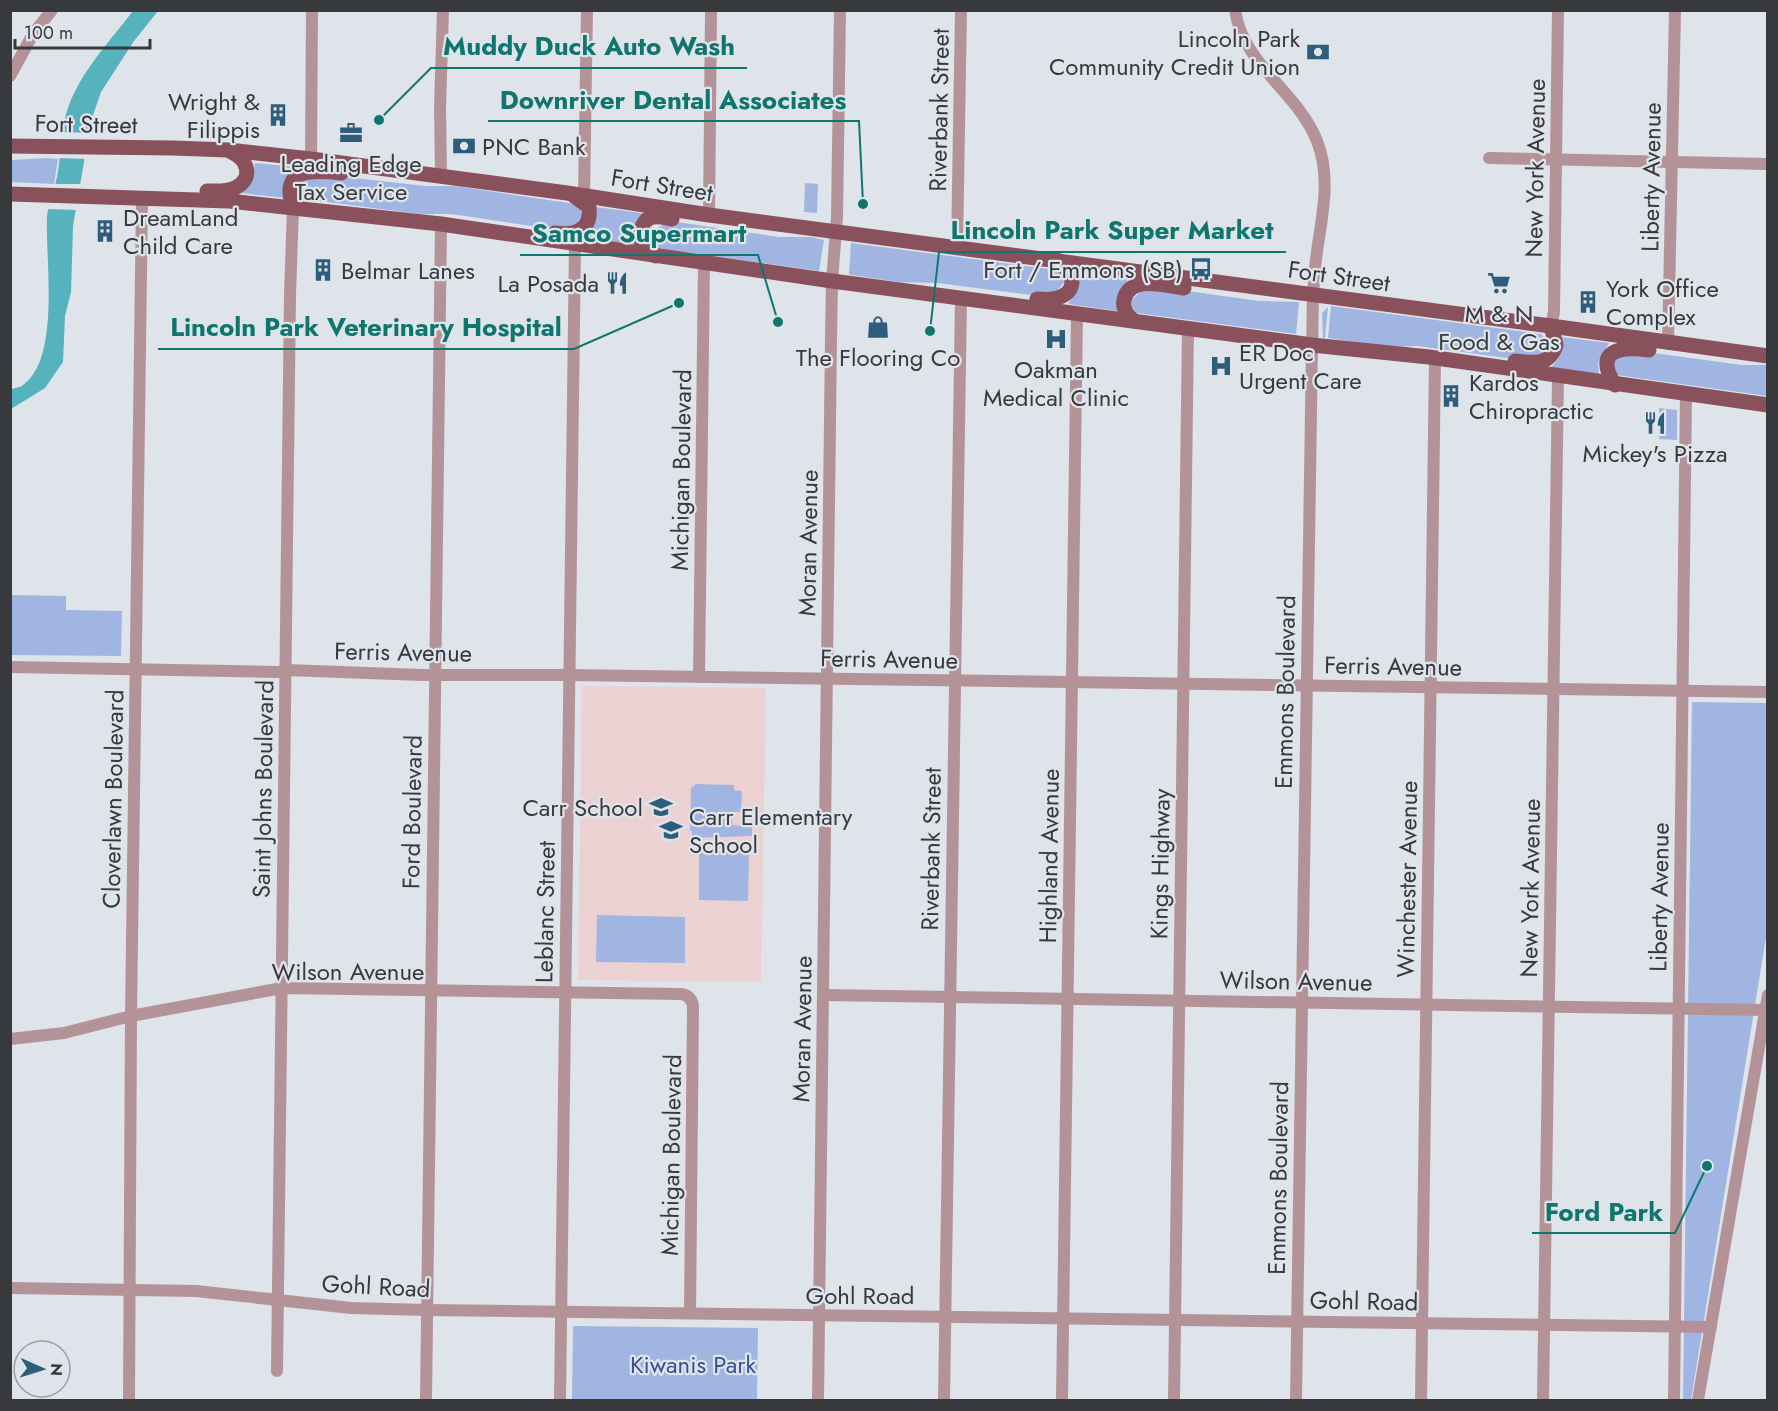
<svg xmlns="http://www.w3.org/2000/svg" width="1778" height="1411" viewBox="0 0 1778 1411" font-family="Jost,sans-serif">
	<style>
		.education { fill: #ecd1d3 }
		.green { fill: #a1b5e2 }
		.water { fill: #56b2bd }
		.pier { fill: #dfe3ea }
		.lines { fill: none; stroke-linecap: round; stroke-linejoin: round }
		.minor { stroke: #b49398; stroke-width: 12 }
		.major { stroke: #89515b; stroke-width: 15 }
		.labels { text-anchor: middle; dominant-baseline: central; stroke-width: 4.5; stroke-linejoin: round; paint-order: stroke }
		.poi-label { font-size: 24px; fill: #37393c; stroke: #dfe3ea; text-anchor: start }
		.street-label { font-size: 24px; fill: #37393c; stroke: #dfe3ea }
		.park-label { font-size: 24px; fill: #375197; stroke: #dfe3ea }
		.leader { fill: none; stroke: #0f766e; stroke-width: 2 }
		.callout-dot { fill: #0f766e; stroke: #dfe3ea; stroke-width: 2 }
		.callout-label { font-size: 26px; text-anchor: middle; font-weight: bold; fill: #0f766e; stroke: #dfe3ea; stroke-width: 4.5; stroke-linejoin: round; paint-order: stroke }
	</style>
	<rect width="100%" height="100%" fill="#dfe3ea"/>
	<path class="education" d="M582,686l184,2 -5,294 -183,-2z"/>
	<g class="green">
		<path d="M47,158l11,1 -4,25 -43,-2v-22z"/>
		<path d="M255,163l41,4 -9,12 -2,19 -43,-5 10,-11z"/>
		<path d="M319,174l106,12h30l120,18 6,6 1,5 -5,8 -19,7 -107,-16h-31l-116,-15 -5,-8 2,-8z"/>
		<path d="M805,183l13,1 -1,29 -13,-1z"/>
		<path d="M596,207l52,7 -12,31 -53,-7c10,-9 14,-18 13,-31z"/>
		<path d="M677,222l102,15h32l13,3 -5,31 -161,-23 -8,-7 3,-10 11,-7z"/>
		<path d="M851,243l206,27 5,2 3,9 -8,10 -18,5 -102,-13 -38,-1 -48,-7 -2,-1z"/>
		<path d="M1079,273l49,6 -10,17 -1,15 -49,-7 11,-17z"/>
		<path d="M1166,288l93,13 40,1 -3,32 -152,-20 -7,-1 -6,-7 1,-6 9,-9z"/>
		<path d="M1331,306l210,28 7,8 -1,5 -6,7 -20,6 -103,-14 -30,1 -60,-9z"/>
		<path d="M1328,307l-3,31h-2l-1,-25z"/>
		<path d="M1561,337l48,6 -11,20 1,11 -48,-6 8,-10z"/>
		<path d="M1639,351l103,14h25v31l-150,-21 -3,-3v-10l4,-5z"/>
		<path d="M1659,408l18,2v30l-18,-1z"/>
		<path d="M11,595l55,1v14l56,1 -1,45 -110,-1z"/>
		<path d="M1692,702l75,1v228l-76,469h-8z"/>
		<path d="M696,784l38,1v5l8,1 -1,21h-8l-1,13 20,2v9l-60,2v-7h-2l1,-43z"/>
		<path d="M699,851l50,1 -1,49 -49,-1z"/>
		<path d="M597,915l88,2v46l-89,-1z"/>
		<path d="M573,1326l185,2 -1,72h-185z"/>
	</g>
	<path class="water" d="M133,11h25l-24,30 -33,51 -10,29 -18,105 -2,66 -6,24 -2,46 -18,26 -34,21v-20c3,-1 9,-1 12,-4 38,-27 22,-126 24,-168 1,-13 7,-27 10,-40 5,-24 3,-49 12,-72 14,-36 41,-64 64,-94z"/>
	<g class="pier">
		<path d="M61,132l30,1 -4,26 -31,-1z"/>
		<path d="M52,184h30l-5,26 -30,-1z"/>
	</g>
	<g class="lines">
		<g class="minor">
			<path d="M1235,10c8,55 63,82 82,131 18,45 -1,93 -3,140 -2,21 -1,42 -2,64l-16,1055"/>
			<path d="M10,76l23,-42 19,-24"/>
			<path d="M1489,158l279,6"/>
			<path d="M311,159l1,-149"/>
			<path d="M441,175l-1,-68 3,-97"/>
			<path d="M584,195l3,-185"/>
			<path d="M709,215l2,-205"/>
			<path d="M957,247l4,-237"/>
			<path d="M1551,326l3,-14 4,-302"/>
			<path d="M1668,344l7,-334"/>
			<path d="M10,667l268,5 8,-2 136,5h147l1199,17"/>
			<path d="M699,677l5,-414"/>
			<path d="M823,995l945,15"/>
			<path d="M10,1039l54,-6 67,-17 151,-28 399,6c7,1 11,5 12,12l-3,307"/>
			<path d="M10,1288l186,3 155,17 76,2 1284,17"/>
			<path d="M277,1371l13,-1076 3,-88"/>
			<path d="M129,1400l2,-384 11,-818"/>
			<path d="M426,1400l15,-1176"/>
			<path d="M560,1400l15,-1156"/>
			<path d="M818,1400l13,-1061 1,-58 5,-64 3,-207"/>
			<path d="M944,1400l17,-1102"/>
			<path d="M1062,1400l15,-1087"/>
			<path d="M1174,1400l14,-1072"/>
			<path d="M1421,1400l14,-1041"/>
			<path d="M1543,1400l15,-1023"/>
			<path d="M1674,1400l12,-1006"/>
			<path d="M1698,1400l70,-405"/>
		</g>
		<g class="major">
			<path d="M10,146l163,2 55,2 83,9 256,34 142,22 842,111 217,30"/>
			<path d="M207,191c9,0 20,1 28,-3 20,-10 12,-29 -4,-36"/>
			<path d="M10,194l219,7 212,23 391,57 480,64 117,12 339,48"/>
			<path d="M293,207c-14,-40 22,-37 48,-34"/>
			<path d="M555,233c19,3 37,-3 34,-26l-15,-11"/>
			<path d="M656,256c-4,-2 -10,-4 -12,-7 -7,-10 -4,-30 9,-32 6,-1 13,1 19,2"/>
			<path d="M1037,299c32,4 49,-16 20,-39"/>
			<path d="M1134,321c-6,-6 -12,-11 -10,-21 5,-26 42,-14 60,-12"/>
			<path d="M1515,361c18,2 35,5 41,-16l-5,-19"/>
			<path d="M1615,385c-22,-35 5,-39 34,-35"/>
		</g>
	</g>
	<defs>
		<g id="bank-bare" transform="scale(1.8)"><path d="M-6-4H6V4H-6ZM0-2.3a2.3 2.3 0 1 0 0 4.6a2.3 2.3 0 1 0 0-4.6Z" fill="#2e5c7b" stroke="#dfe3ea" stroke-width="2.5" paint-order="stroke"/></g>
		<g id="building-bare" transform="scale(1.8)"><path d="M-4-6H4V6H1V3H-1V6H-4ZM-2.5-4.3h1.7v1.8h-1.7ZM.8-4.3h1.7v1.8H.8ZM-2.5-1h1.7V.8h-1.7ZM.8-1h1.7V.8H.8Z" fill="#2e5c7b" stroke="#dfe3ea" stroke-width="2.5" paint-order="stroke"/></g>
		<g id="office-bare" transform="scale(1.8)"><path d="M-6-3h4V-5.5h4V-3h4V5H-6ZM-1-4.5V-3h2v-1.5ZM-6 0V1H6V0Z" fill="#2e5c7b" stroke="#dfe3ea" stroke-width="2.5" paint-order="stroke"/></g>
		<g id="bus-bare" transform="scale(1.8)"><path d="M-5-6H5V4H4V6H2V4H-2V6H-4V4H-5ZM-3.5-4V0h7V-4ZM-3.5 1.2v1.5H-2V1.2ZM2 1.2v1.5H3.5V1.2Z" fill="#2e5c7b" stroke="#dfe3ea" stroke-width="2.5" paint-order="stroke"/></g>
		<g id="restaurant-bare" transform="scale(1.8)"><path d="M-5-6h1v4h1v-4h1v4h1v-4h1v5L-1.5 .5V6h-2V.5L-5-1ZM5-6V6H3V1.5H1.5Q1.5-4 5-6Z" fill="#2e5c7b" stroke="#dfe3ea" stroke-width="2.5" paint-order="stroke"/></g>
		<g id="supermarket-bare" transform="scale(1.8)"><path d="M-6-5.5h2.5l.6 2H6L4.5 2H-2.5L-4.4-4H-6ZM-1.5 3.2a1.3 1.3 0 1 0 .1 0ZM3 3.2a1.3 1.3 0 1 0 .1 0Z" fill="#2e5c7b" stroke="#dfe3ea" stroke-width="2.5" paint-order="stroke"/></g>
		<g id="shop-bare" transform="scale(1.8)"><path d="M-5-2.5h2.3a2.7 3.5 0 0 1 5.4 0H5L5.5 6h-11ZM-1.5-2.5h3a1.5 2.3 0 0 0-3 0Z" fill="#2e5c7b" stroke="#dfe3ea" stroke-width="2.5" paint-order="stroke"/></g>
		<g id="hospital-bare" transform="scale(1.8)"><path d="M-5-5h3v3.5h4V-5h3V5h-3V1.5h-4V5h-3Z" fill="#2e5c7b" stroke="#dfe3ea" stroke-width="2.5" paint-order="stroke"/></g>
		<g id="school-bare" transform="scale(1.8)"><path d="M0-5L7-2L0 1L-7-2ZM-4 1L0 2.5L4 1V4Q0 6-4 4Z" fill="#2e5c7b" stroke="#dfe3ea" stroke-width="2.5" paint-order="stroke"/></g>
	</defs>
	<g fill-rule="evenodd">
		<use href="#bank-bare" x="1318" y="52"/>
		<use href="#building-bare" x="278" y="115"/>
		<use href="#office-bare" x="351" y="133"/>
		<use href="#bank-bare" x="464" y="146"/>
		<use href="#building-bare" x="105" y="231"/>
		<use href="#bus-bare" x="1201" y="269"/>
		<use href="#building-bare" x="323" y="270"/>
		<use href="#restaurant-bare" x="617" y="283"/>
		<use href="#supermarket-bare" x="1499" y="283"/>
		<use href="#building-bare" x="1588" y="302"/>
		<use href="#shop-bare" x="878" y="327"/>
		<use href="#hospital-bare" x="1056" y="339"/>
		<use href="#hospital-bare" x="1221" y="366"/>
		<use href="#building-bare" x="1451" y="396"/>
		<use href="#restaurant-bare" x="1655" y="423"/>
		<use href="#school-bare" x="661" y="807"/>
		<use href="#school-bare" x="671" y="830"/>
	</g>
	<g class="labels">
		<g class="poi-label">
			<text x="1300" y="38" text-anchor="end">Lincoln Park<tspan x="1300" dy="28">Community Credit Union</tspan></text>
			<text x="260" y="101" text-anchor="end">Wright &amp;<tspan x="260" dy="28">Filippis</tspan></text>
			<text x="482" y="146">PNC Bank</text>
			<text x="351" y="163" text-anchor="middle">Leading Edge<tspan x="351" dy="28">Tax Service</tspan></text>
			<text x="123" y="217">DreamLand<tspan x="123" dy="28">Child Care</tspan></text>
			<text x="1183" y="269" text-anchor="end">Fort / Emmons (SB)</text>
			<text x="341" y="270">Belmar Lanes</text>
			<text x="599" y="283" text-anchor="end">La Posada</text>
			<text x="1606" y="288">York Office<tspan x="1606" dy="28">Complex</tspan></text>
			<text x="1499" y="313" text-anchor="middle">M &amp; N<tspan x="1499" dy="28">Food &amp; Gas</tspan></text>
			<text x="1239" y="352">ER Doc<tspan x="1239" dy="28">Urgent Care</tspan></text>
			<text x="878" y="357" text-anchor="middle">The Flooring Co</text>
			<text x="1056" y="369" text-anchor="middle">Oakman<tspan x="1056" dy="28">Medical Clinic</tspan></text>
			<text x="1469" y="382">Kardos<tspan x="1469" dy="28">Chiropractic</tspan></text>
			<text x="1655" y="453" text-anchor="middle">Mickey's Pizza</text>
			<text x="643" y="807" text-anchor="end">Carr School</text>
			<text x="689" y="816">Carr Elementary<tspan x="689" dy="28">School</tspan></text>
		</g>
		<g class="street-label">
			<text transform="translate(939 110) rotate(-89)">Riverbank Street</text>
			<text transform="translate(86 124) rotate(1)">Fort Street</text>
			<text transform="translate(1535 168) rotate(-89)">New York Avenue</text>
			<text transform="translate(1651 177) rotate(-89)">Liberty Avenue</text>
			<text transform="translate(662 185) rotate(9)">Fort Street</text>
			<text transform="translate(1339 276) rotate(8)">Fort Street</text>
			<text transform="translate(681 470) rotate(-89)">Michigan Boulevard</text>
			<text transform="translate(808 543) rotate(-89)">Moran Avenue</text>
			<text transform="translate(403 652) rotate(1)">Ferris Avenue</text>
			<text transform="translate(889 659) rotate(1)">Ferris Avenue</text>
			<text transform="translate(1393 666) rotate(1)">Ferris Avenue</text>
			<text transform="translate(1285 692) rotate(-89)">Emmons Boulevard</text>
			<text transform="translate(263 789) rotate(-89)">Saint Johns Boulevard</text>
			<text transform="translate(113 799) rotate(-89)">Cloverlawn Boulevard</text>
			<text transform="translate(412 812) rotate(-89)">Ford Boulevard</text>
			<text transform="translate(931 849) rotate(-89)">Riverbank Street</text>
			<text transform="translate(1049 856) rotate(-89)">Highland Avenue</text>
			<text transform="translate(1160 864) rotate(-89)">Kings Highway</text>
			<text transform="translate(1407 879) rotate(-89)">Winchester Avenue</text>
			<text transform="translate(1530 888) rotate(-89)">New York Avenue</text>
			<text transform="translate(1659 897) rotate(-89)">Liberty Avenue</text>
			<text transform="translate(545 912) rotate(-89)">Leblanc Street</text>
			<text x="348" y="971">Wilson Avenue</text>
			<text transform="translate(1296 981) rotate(1)">Wilson Avenue</text>
			<text transform="translate(802 1029) rotate(-89)">Moran Avenue</text>
			<text transform="translate(671 1155) rotate(-89)">Michigan Boulevard</text>
			<text transform="translate(1278 1178) rotate(-89)">Emmons Boulevard</text>
			<text transform="translate(376 1286) rotate(3)">Gohl Road</text>
			<text x="860" y="1295">Gohl Road</text>
			<text transform="translate(1364 1301) rotate(1)">Gohl Road</text>
		</g>
		<g class="park-label">
			<text x="693" y="1364">Kiwanis Park</text>
		</g>
	</g>
	<path class="leader" d="M379 120L431 68H747M863 204L859 121H488M930 331L939 252H1286M778 322L758 255H520M679 303L574 349H158M1707 1166L1675 1233H1532"/>
	<g class="callout-dot">
		<circle cx="379" cy="120" r="6"/>
		<circle cx="863" cy="204" r="6"/>
		<circle cx="930" cy="331" r="6"/>
		<circle cx="778" cy="322" r="6"/>
		<circle cx="679" cy="303" r="6"/>
		<circle cx="1707" cy="1166" r="6"/>
	</g>
	<g class="callout-label">
		<text x="589" y="55">Muddy Duck Auto Wash</text>
		<text x="673" y="109">Downriver Dental Associates</text>
		<text x="1112" y="239">Lincoln Park Super Market</text>
		<text x="639" y="242">Samco Supermart</text>
		<text x="366" y="336">Lincoln Park Veterinary Hospital</text>
		<text x="1604" y="1221">Ford Park</text>
	</g>
	<rect width="1778" height="1411" fill="none" stroke="#37393c" stroke-width="24"/>
	<g transform="translate(42 1369) rotate(93)"><circle r="28" fill="#dfe3ea" stroke="#9c9fa4" stroke-width="1.5"/>
	<path d="M0-4.5L10 22L0 15L-10 22Z" fill="#2e5c7b"/>
	<text y="-9" font-size="16" font-weight="bold" text-anchor="middle" fill="#37393c">N</text>
	</g>
	<path d="M15 39v9h135v-9" fill="none" stroke="#37393c" stroke-width="3"/>
	<text x="24" y="39" font-size="18" fill="#37393c" stroke="#dfe3ea" stroke-width="4.5" paint-order="stroke">100 m</text>
</svg>
